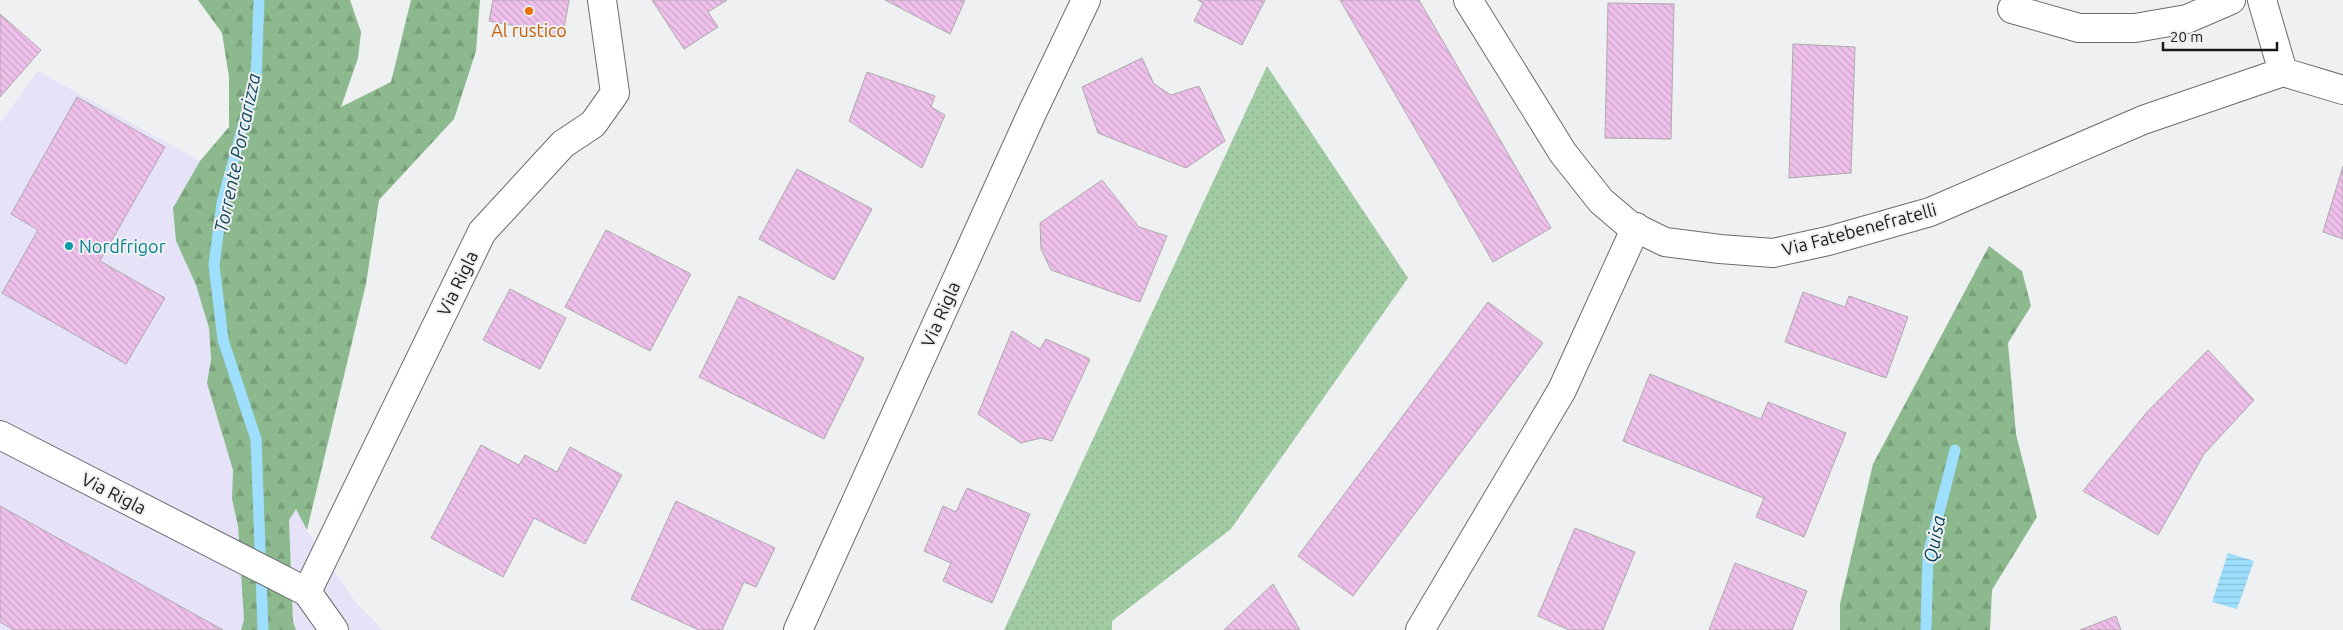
<svg xmlns="http://www.w3.org/2000/svg" width="2343" height="630" viewBox="0 0 2343 630" font-family="Ubuntu,sans-serif">
	<style>
		.industrial { fill: #e6e3f9 }
		.grass { fill: url(#grass-dots) }
		.forest { fill: url(#forest-firs) }
		.water { fill: url(#water-rules) }
		.lines { fill: none; stroke-linecap: round; stroke-linejoin: round }
		.stream { stroke: #9ddffc; stroke-width: 11 }
		.building { fill: url(#building-back-hatch); stroke: #acaaab }
		.street-casing { stroke: #6b6c6e; stroke-width: 30 }
		.street { stroke: #fff; stroke-width: 28 }
		.food-dot { fill: #e8710a; stroke: #eff0f2; stroke-width: 2 }
		.culture-dot { fill: #0f9aa8; stroke: #eff0f2; stroke-width: 2 }
		.labels { text-anchor: middle; dominant-baseline: central; stroke-width: 4; stroke-linejoin: round; paint-order: stroke }
		.food-label { font-size: 18px; fill: #c56008; stroke: #eff0f2 }
		.street-label { font-size: 18px; fill: #181919; stroke: #eff0f2 }
		.culture-label { font-size: 18px; fill: #0d838f; stroke: #eff0f2; text-anchor: start }
		.water-label { font-size: 19px; font-style: italic; fill: #0f465a; stroke: #eff0f2 }
	</style>
	<defs>
		<pattern id="grass-dots" width="8" height="8" patternUnits="userSpaceOnUse" patternTransform="scale(1.25)"><rect width="8" height="8" fill="#a1cba2"/><path d="M2 2h.1M6 6h.1" fill="none" stroke="#8aae8b" stroke-width="1.8" stroke-linecap="round"/></pattern>
		<pattern id="forest-firs" width="22" height="20" patternUnits="userSpaceOnUse" patternTransform="scale(1.25)"><rect width="22" height="20" fill="#8cb98e"/><path d="M5 1l3.5 6h-7zM16 11l3.5 6h-7z" fill="#789e7a"/></pattern>
		<pattern id="water-rules" width="6" height="5" patternUnits="userSpaceOnUse" patternTransform="scale(1.25)"><rect width="6" height="5" fill="#9ddffc"/><path d="M0 2.5h6" fill="none" stroke="#86bfd7"/></pattern>
		<pattern id="building-back-hatch" width="6" height="6" patternUnits="userSpaceOnUse" patternTransform="scale(1.25)"><rect width="6" height="6" fill="#efc0eb"/><path d="M-1 5l2 2M0 0l6 6M5-1l2 2" fill="none" stroke="#cca4c9"/></pattern>
	</defs>
	<rect width="100%" height="100%" fill="#eff0f2"/>
	<g class="industrial">
		<path d="M38,71l162,90 -27,47 3,33 20,44 13,43 2,31 -4,24 26,87 -1,29 6,27 6,94 -3,10h-241v-507z"/>
		<path d="M296,508l11,23 50,73 26,26h-87l-3,-8 -4,-102z"/>
	</g>
	<path class="grass" d="M1267,66l141,212 -177,251 -119,92v9h-108z"/>
	<g class="forest">
		<path d="M198,0h152l11,32 -3,26 -17,49 50,-25 20,-82h69l-4,51 -22,68 -75,81 -13,84 -59,246 -11,-21 -7,11 4,102 3,8h-55l3,-10 -6,-94 -6,-27 1,-29 -26,-87 4,-24 -2,-31 -13,-43 -20,-44 -3,-33 27,-47 29,-34v-50l-7,-44z"/>
		<path d="M1989,246l33,25 9,35 -23,37 8,91 21,83 -45,73 -2,40h-150v-26l33,-140z"/>
	</g>
	<path class="water" d="M2228,553l26,8 -17,48 -25,-7z"/>
	<g class="lines">
		<g class="stream">
			<path d="M259,0l-3,78 -34,125 -8,62 9,75 33,99 7,191"/>
			<path d="M1926,630l2,-75 27,-105"/>
		</g>
	</g>
	<g class="building">
		<path d="M493,0h76l-6,35 -74,-14z"/>
		<path d="M652,0h75l-19,12 10,15 -34,22z"/>
		<path d="M885,0h80l-15,34z"/>
		<path d="M1198,0h67l-23,45 -48,-24 9,-18z"/>
		<path d="M1340,0h79l132,228 -58,34z"/>
		<path d="M1608,3l66,1 -3,135 -66,-1z"/>
		<path d="M0,14l41,36 -41,47z"/>
		<path d="M1793,44l62,3 -4,126 -62,5z"/>
		<path d="M1142,58l12,26 17,11 28,-9 26,55 -39,27 -88,-35 -16,-46z"/>
		<path d="M867,72l68,24 -4,11 14,8 -23,53 -73,-47z"/>
		<path d="M77,97l88,50 -65,114 65,37 -39,66 -124,-71 36,-63 -27,-16z"/>
		<path d="M2343,166v73l-20,-7z"/>
		<path d="M797,169l75,40 -38,71 -75,-41z"/>
		<path d="M1102,180l37,47 28,9 -27,66 -89,-32 -10,-21 -1,-26z"/>
		<path d="M606,230l85,44 -41,77 -85,-44z"/>
		<path d="M510,289l56,29 -26,51 -57,-29z"/>
		<path d="M1803,292l42,15 4,-11 59,21 -22,61 -101,-36z"/>
		<path d="M739,296l125,62 -40,81 -125,-62z"/>
		<path d="M1488,302l55,41 -190,253 -55,-40z"/>
		<path d="M1012,331l28,18 6,-10 44,20 -38,82 -11,-3 -20,5 -43,-29z"/>
		<path d="M2208,350l46,50 -50,54 -46,81 -75,-44 64,-79z"/>
		<path d="M1650,374l111,45 7,-17 78,31 -42,104 -48,-20 8,-19 -141,-57z"/>
		<path d="M481,445l38,20 6,-10 32,17 13,-25 52,28 -37,69 -51,-26 -31,59 -72,-39z"/>
		<path d="M967,488l63,26 -38,89 -49,-22 8,-18 -27,-12 19,-45 13,6z"/>
		<path d="M676,501l99,47 -19,39 -12,-5 -22,48h-23l-68,-31z"/>
		<path d="M0,506l223,124h-209l-14,-8z"/>
		<path d="M1575,528l60,24 -32,78h-34l-31,-14z"/>
		<path d="M1735,563l72,28 -15,39h-83z"/>
		<path d="M1273,584l27,46h-76z"/>
		<path d="M2116,616l5,14h-41z"/>
	</g>
	<g class="lines">
		<g class="street-casing">
			<g id="street">
				<path d="M1468,0l95,153 38,48 27,23 37,18 55,7 53,4 55,-12 102,-29 213,-92 140,-48 60,18"/>
				<path d="M2262,0l21,72"/>
				<path d="M2012,9l67,19h56l52,-9 44,-19"/>
				<path d="M0,435l307,157 175,-360 81,-88 30,-20 22,-31 -13,-93"/>
				<path d="M307,592l27,38"/>
				<path d="M798,630l234,-517 54,-113"/>
				<path d="M1420,630l142,-240 74,-163"/>
			</g>
		</g>
		<use href="#street" class="street"/>
	</g>
	<circle class="food-dot" cx="529" cy="11" r="5"/>
	<circle class="culture-dot" cx="69" cy="246" r="5"/>
	<g class="labels">
		<g class="food-label">
			<text x="529" y="30">Al rustico</text>
		</g>
		<g class="street-label">
			<text transform="translate(1859 229) rotate(-15)">Via Fatebenefratelli</text>
			<text transform="translate(457 283) rotate(-64)">Via Rigla</text>
			<text transform="translate(940 314) rotate(-66)">Via Rigla</text>
			<text transform="translate(114 493) rotate(27)">Via Rigla</text>
		</g>
		<g class="culture-label">
			<text x="79" y="246">Nordfrigor</text>
		</g>
		<g class="water-label">
			<text transform="translate(237 153) rotate(-78)">Torrente Porcarizza</text>
			<text transform="translate(1934 539) rotate(-79)">Quisa</text>
		</g>
	</g>
	<path d="M2163 42v8h114v-8" fill="none" stroke="#181919" stroke-width="2.5"/>
	<text x="2170" y="42" font-size="15" fill="#181919" stroke="#eff0f2" stroke-width="4" paint-order="stroke">20 m</text>
</svg>
